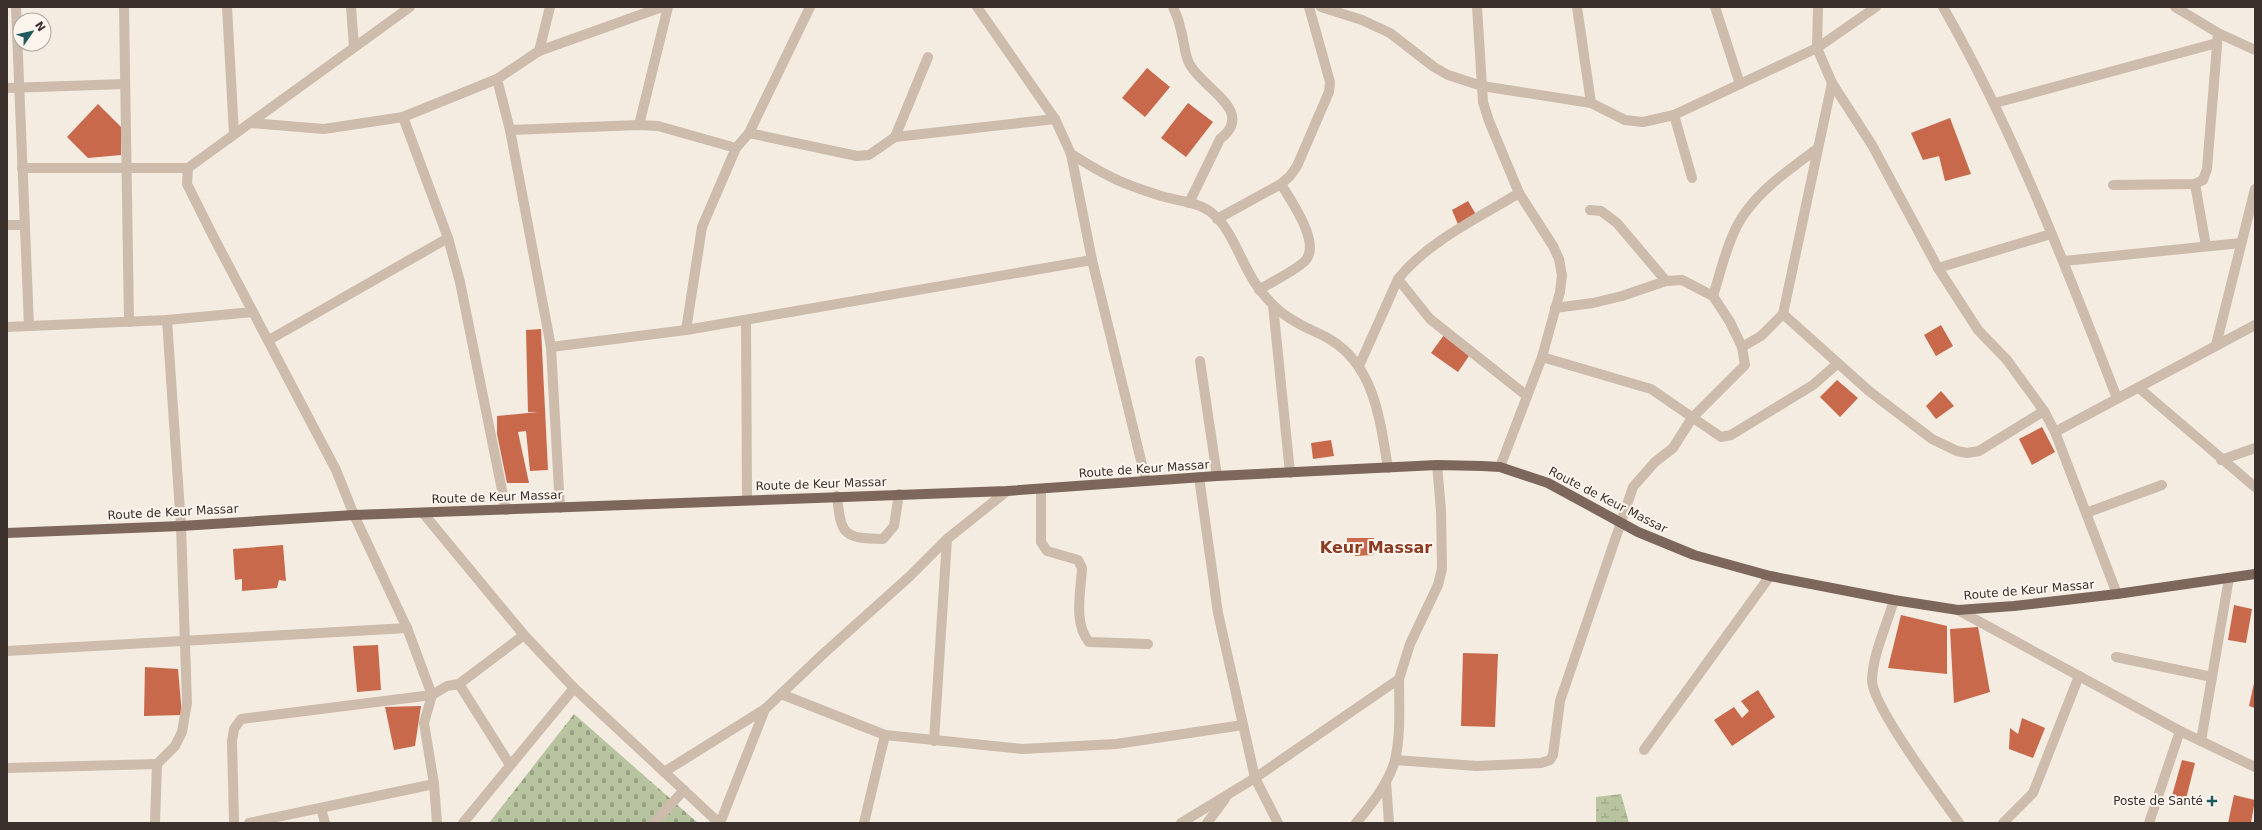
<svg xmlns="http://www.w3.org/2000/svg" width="2262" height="830" viewBox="0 0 2262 830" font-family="'DejaVu Sans',sans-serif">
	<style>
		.wetland { fill: url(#wetland-marsh) }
		.cemetery { fill: url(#cemetery-stones) }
		.building { fill: #c8694b }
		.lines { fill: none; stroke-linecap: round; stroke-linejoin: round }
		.service { stroke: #cdbbac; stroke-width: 10 }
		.minor { stroke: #cdbbac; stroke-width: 10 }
		.primary { stroke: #7d675c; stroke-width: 10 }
		.poi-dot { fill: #1f5a5e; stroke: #fbf5ee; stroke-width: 1.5 }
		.labels { text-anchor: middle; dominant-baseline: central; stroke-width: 4; stroke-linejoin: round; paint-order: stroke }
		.street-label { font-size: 12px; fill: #3b302b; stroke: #fbf5ee }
		.poi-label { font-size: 12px; fill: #3b302b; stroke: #fbf5ee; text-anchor: end }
		.district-label { font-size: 16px; font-weight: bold; fill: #8c3b22; stroke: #fbf5ee }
	</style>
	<defs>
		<pattern id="wetland-marsh" width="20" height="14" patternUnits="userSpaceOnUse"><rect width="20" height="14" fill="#b8c4a0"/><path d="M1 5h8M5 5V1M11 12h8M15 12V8" fill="none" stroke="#97a083"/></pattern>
		<pattern id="cemetery-stones" width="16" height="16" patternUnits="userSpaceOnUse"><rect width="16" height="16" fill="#b8c4a0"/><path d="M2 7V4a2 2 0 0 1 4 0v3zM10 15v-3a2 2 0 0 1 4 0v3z" fill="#97a083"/></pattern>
	</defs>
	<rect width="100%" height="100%" fill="#f4ebe1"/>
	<path class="wetland" d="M1621,794l8,29h-33v-26z"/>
	<path class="cemetery" d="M574,714l124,109h-209z"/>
	<g class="building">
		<path d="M1147,68l23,19 -25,30 -23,-19z"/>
		<path d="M1188,103l25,19 -27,35 -25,-19z"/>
		<path d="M98,104l23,23v28l-33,3 -21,-21z"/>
		<path d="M1950,118l21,56 -26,7 -6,-25 -16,4 -12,-27z"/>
		<path d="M1468,201l10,17 -18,11 -8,-19z"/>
		<path d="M1941,325l12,21 -17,10 -12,-21z"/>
		<path d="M541,329l7,141 -18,1 -4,-40 -8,1 11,51h-22l-10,-49v-18l41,-4h-10l-2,-82z"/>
		<path d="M1444,335l27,18 -13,19 -27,-19z"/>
		<path d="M1837,380l21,18 -18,19 -20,-20z"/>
		<path d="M1941,391l13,15 -18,13 -10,-13z"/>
		<path d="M2042,427l13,25 -23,13 -13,-26z"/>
		<path d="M1331,440l3,16 -21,3 -2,-16z"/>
		<path d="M1347,538h27v17l-19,1v-9l-8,1z"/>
		<path d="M283,545l3,36 -7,-1 -2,8 -35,3v-12l-7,1 -2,-31z"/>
		<path d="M2234,605l18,4 -6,34 -18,-3z"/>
		<path d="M1901,615l46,11v48l-59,-6z"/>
		<path d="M1978,627l12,65 -36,11 -4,-74z"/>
		<path d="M378,645l3,45 -24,2 -4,-46z"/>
		<path d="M1463,653l35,1 -3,73 -34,-1z"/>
		<path d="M145,667l33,2 4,46 -38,1z"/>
		<path d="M2254,683h1v25l-6,-2z"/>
		<path d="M1758,690l17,27 -43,29 -18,-26 20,-13 8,11 7,-7 -8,-10z"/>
		<path d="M421,706l-6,40 -21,4 -9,-43z"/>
		<path d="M2022,718l23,10 -12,30 -24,-9 1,-21 8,6z"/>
		<path d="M2182,760l13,3 -11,44 -14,-4z"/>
		<path d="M2234,795l21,5 -4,23h-23z"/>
	</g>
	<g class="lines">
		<g class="service">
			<path d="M837,496c4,40 7,42 46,43l11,-13 5,-32"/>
			<path d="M2116,657l96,20"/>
			<path d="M654,823l30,-33"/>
		</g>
		<g class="minor">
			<path d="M16,7l13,319"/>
			<path d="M124,7l5,315"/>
			<path d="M227,7l7,127"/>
			<path d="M351,7l3,40"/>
			<path d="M410,7l-222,161 -1,16 26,52 123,234 18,45 53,113 25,67 -8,28 10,61 3,39"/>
			<path d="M977,7l78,112 16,35 21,106 54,221"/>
			<path d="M1173,7c3,7 6,13 7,20 4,12 4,26 9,36 12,25 68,48 31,76l-31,64"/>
			<path d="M1321,7l41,13 28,13 44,34 14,8 34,11 109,17 34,17 18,2 31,-7 143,-67 59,-41"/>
			<path d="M1477,7l6,95 6,19 30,72 34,53 6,13 3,16 -2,17 -18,65 -42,110"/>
			<path d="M1577,7l14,96"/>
			<path d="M1715,7l25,77"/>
			<path d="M1818,7l-1,41 15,35 40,62 66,123 40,62 29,30 37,51 11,21 62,162"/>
			<path d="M1943,7c71,124 122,258 174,391"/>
			<path d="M2175,7l43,26 37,17"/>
			<path d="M539,51l11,-44"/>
			<path d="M928,57l-33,80 160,-18"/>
			<path d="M497,79l13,51 41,217 9,161"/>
			<path d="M7,88l118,-4"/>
			<path d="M1995,103l222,-60"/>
			<path d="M1674,115l18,63"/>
			<path d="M403,117l45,121 12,44 46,228"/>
			<path d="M250,123l74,6 79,-12 94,-38 42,-28 123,-44"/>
			<path d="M639,125l29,-118"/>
			<path d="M510,130l129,-5 19,1 78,22"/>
			<path d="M749,133l108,23 12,-1 26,-18"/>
			<path d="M1071,154c13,8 27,17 42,24 14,7 30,12 45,17 17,6 40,6 54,18 22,18 30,55 48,77 9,12 23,25 36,32 11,7 24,11 35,18 44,27 49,81 57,128"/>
			<path d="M22,168h166"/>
			<path d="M2195,184l11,62"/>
			<path d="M2113,185l82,-1 8,-4 4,-11 11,-136"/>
			<path d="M1590,210l11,1 16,12 49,58"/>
			<path d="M1217,219l64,-35 9,-8 7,-10 32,-74 1,-10 -21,-75"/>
			<path d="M7,225h18"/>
			<path d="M2064,261l177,-18"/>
			<path d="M1938,268l113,-34"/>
			<path d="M1398,279l32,40 97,77"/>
			<path d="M1259,290c14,-9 32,-17 45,-28 19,-17 -13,-61 -23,-78"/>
			<path d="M1713,296c8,-25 16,-62 32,-83 19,-27 47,-45 73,-65"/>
			<path d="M1273,305l17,168"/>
			<path d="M1783,314l86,77 63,48 25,12 10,2 12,-2 65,-40"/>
			<path d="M746,320l1,179"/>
			<path d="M7,327l160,-7 86,-8"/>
			<path d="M686,330l16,-103 34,-79 13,-15 61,-126"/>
			<path d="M269,340l179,-102"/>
			<path d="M2216,345l39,-156"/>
			<path d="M551,347l135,-17 406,-70"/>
			<path d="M1742,347l19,-11 22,-22 49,-231"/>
			<path d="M1542,357l109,32 70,48 10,-2 82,-50 24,-21"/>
			<path d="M1200,361l17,115"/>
			<path d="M1359,366l39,-87c30,-38 81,-61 121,-86"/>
			<path d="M2139,388l116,99"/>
			<path d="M2055,432l200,-107"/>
			<path d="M2221,460l34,-12"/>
			<path d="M1199,477l19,136 37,165 23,45"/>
			<path d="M1041,489v53l6,9 31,9 4,8c-1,23 -9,55 7,74l59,2"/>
			<path d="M423,513l101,122 50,53 145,135"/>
			<path d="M2086,513l76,-28"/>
			<path d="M1894,600c-7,25 -21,53 -22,80 0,26 69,117 87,143"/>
			<path d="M1958,610l222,121 75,36"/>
			<path d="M7,651l400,-23"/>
			<path d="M459,684l65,-49"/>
			<path d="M781,694l104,41 137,14 94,-5 127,-19"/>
			<path d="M934,741l13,-202"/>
			<path d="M2201,741l28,-163"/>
			<path d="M1644,750l126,-174"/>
			<path d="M1395,760l82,6 64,-3 9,-3 3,-5 7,-54 73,-214 22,-25 18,-14 19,-30 53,-53 -3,-18 -12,-25 -17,-26 -31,-16 -16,1 -44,15 -29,7 -38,5"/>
			<path d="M7,768l150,-4"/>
			<path d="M664,772l101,-63 57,-54 88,-79 37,-37 60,-48"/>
			<path d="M1386,781l3,42"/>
			<path d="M321,808l4,15"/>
			<path d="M155,823l2,-59 18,-18 7,-14 5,-29 -6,-177 -14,-206"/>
			<path d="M234,823l-2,-82 2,-12 7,-10 191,-24 15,-9 12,-2 51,81"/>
			<path d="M249,823l185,-39"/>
			<path d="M463,823l111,-135"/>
			<path d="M720,823l45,-114"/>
			<path d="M864,823l21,-88"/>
			<path d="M1181,823l74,-45 144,-99 11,-35 28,-59 4,-16 -1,-59 -4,-45"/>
			<path d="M1207,823l18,-24"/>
			<path d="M1356,823c15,-18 33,-40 39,-63 6,-26 4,-54 4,-81"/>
			<path d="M2003,823l30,-30 46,-117"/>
			<path d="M2149,823l31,-92"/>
		</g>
		<path class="primary" d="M7,533l174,-7 173,-11 653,-24 210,-15 220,-11 45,1 18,1 48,16 90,49 56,23 76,21 124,24 64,10 56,-4 103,-12 138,-20"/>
	</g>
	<path class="poi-dot" d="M2210 795h4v4h4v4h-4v4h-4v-4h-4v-4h4z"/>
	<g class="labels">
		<g class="street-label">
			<text transform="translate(1144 469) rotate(-4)">Route de Keur Massar</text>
			<text transform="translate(821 484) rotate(-2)">Route de Keur Massar</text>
			<text transform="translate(497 497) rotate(-2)">Route de Keur Massar</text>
			<text transform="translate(1608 500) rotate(27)">Route de Keur Massar</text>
			<text transform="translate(173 512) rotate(-3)">Route de Keur Massar</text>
			<text transform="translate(2029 590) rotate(-5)">Route de Keur Massar</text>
		</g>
		<g class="poi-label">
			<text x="2203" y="801">Poste de Santé</text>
		</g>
		<g class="district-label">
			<text x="1376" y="547">Keur Massar</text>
		</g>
	</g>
	<rect width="2262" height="830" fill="none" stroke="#3b302b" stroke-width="16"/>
	<g transform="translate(32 32) rotate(56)"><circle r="19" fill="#fbf5ee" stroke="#aea6a0"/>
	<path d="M0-3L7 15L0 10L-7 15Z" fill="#1f5a5e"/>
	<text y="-6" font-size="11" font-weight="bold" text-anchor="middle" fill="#3b302b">N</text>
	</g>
</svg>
